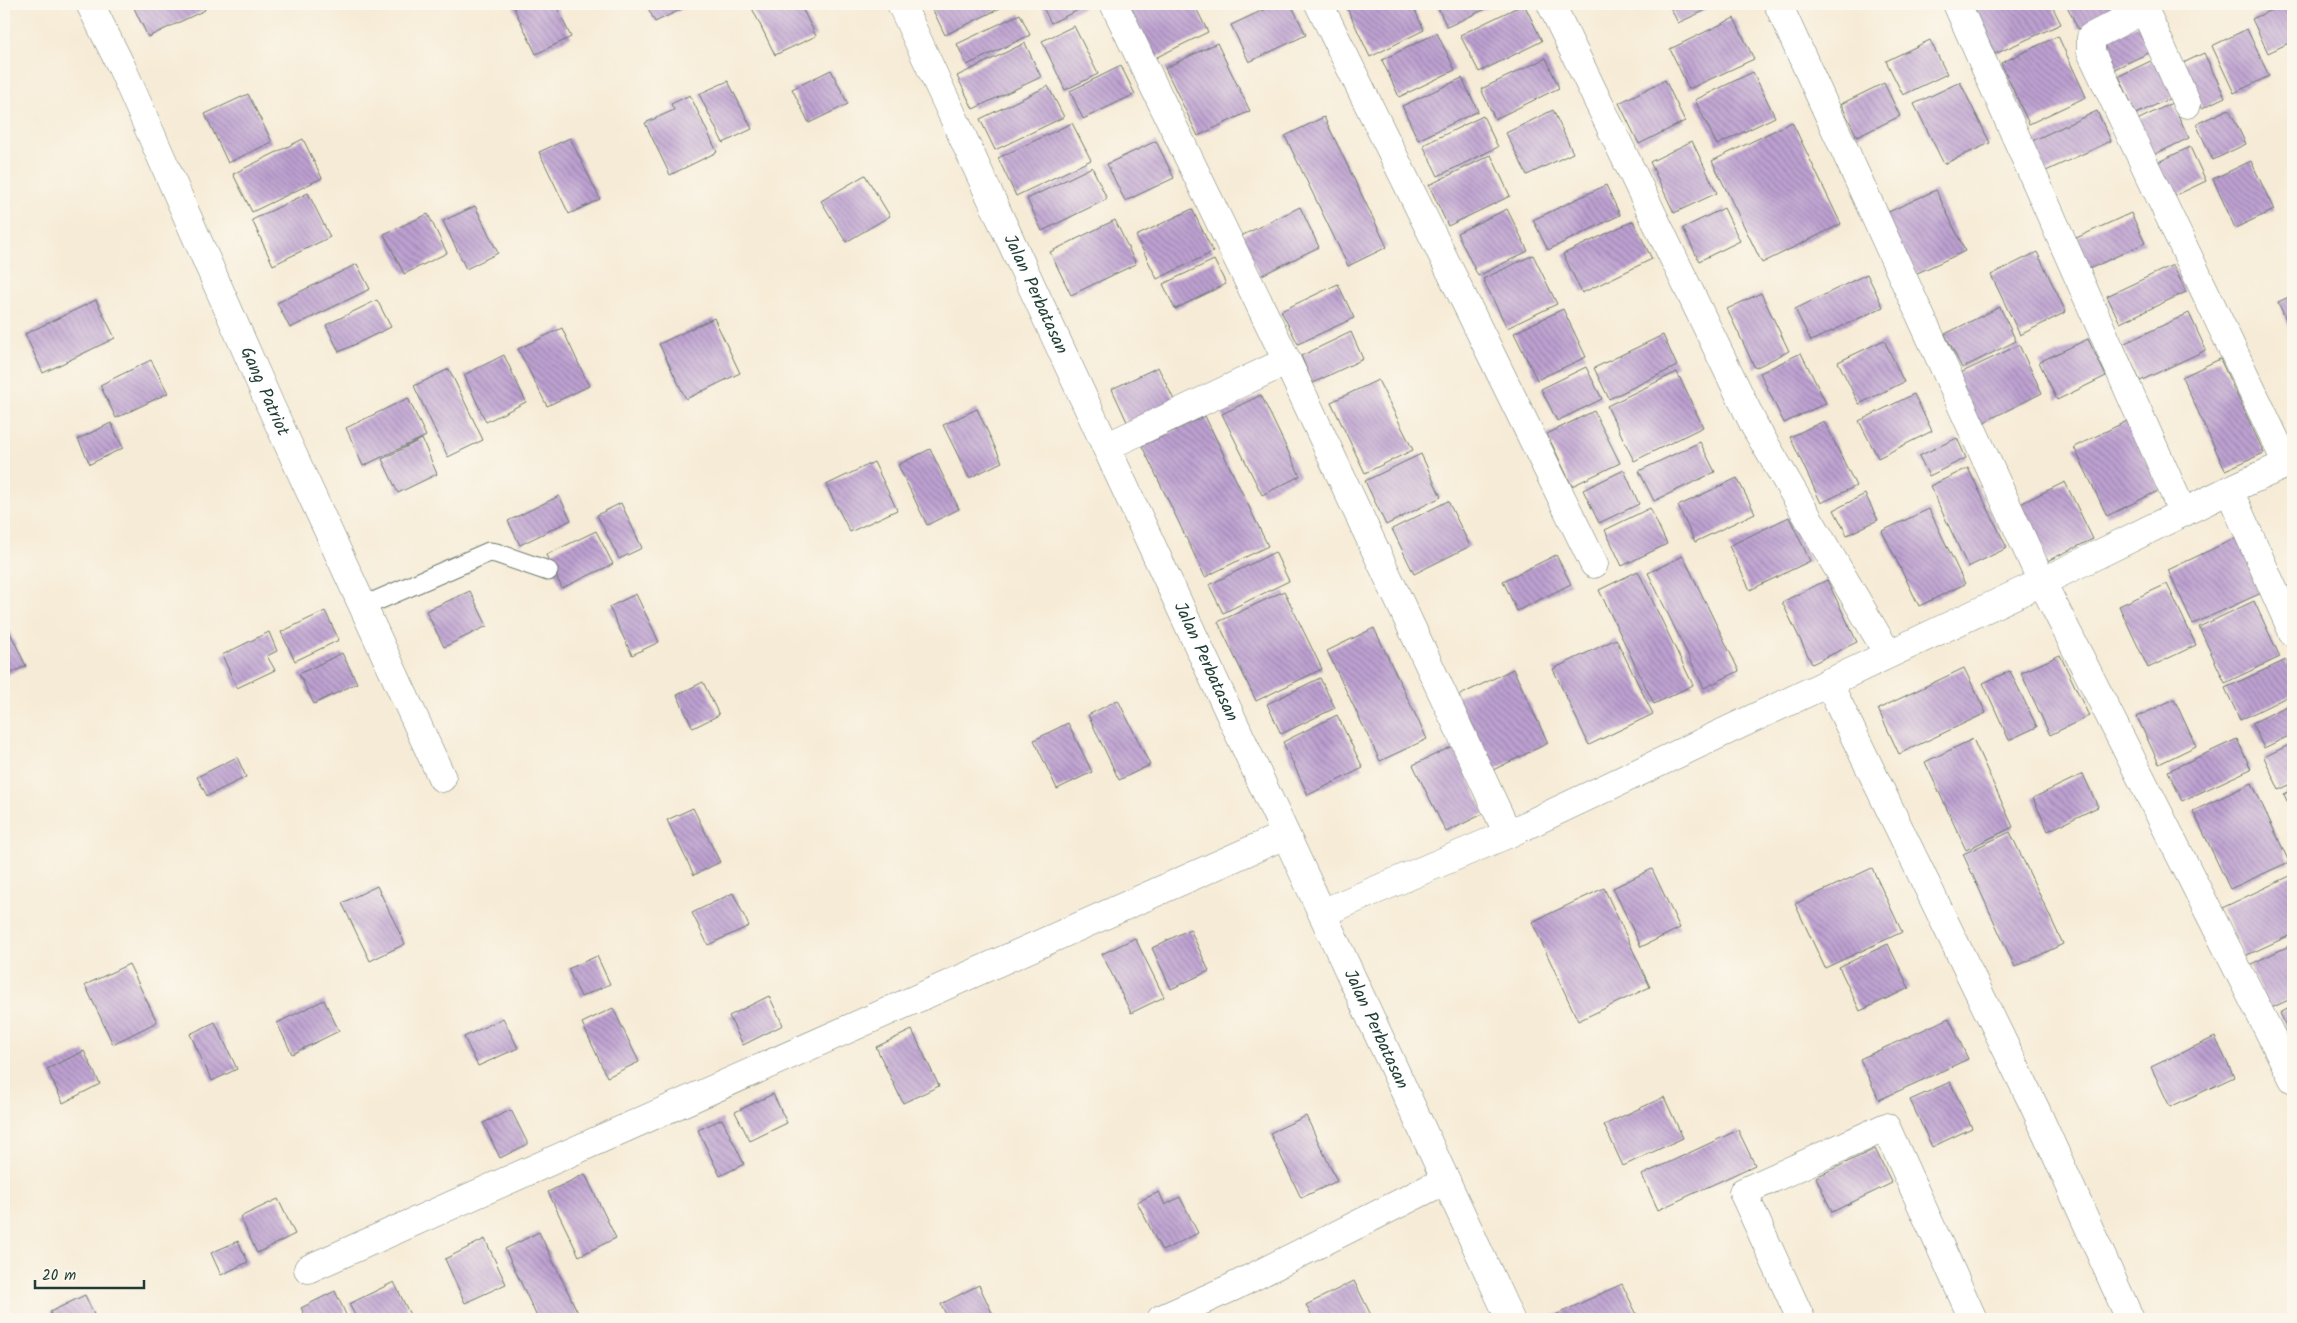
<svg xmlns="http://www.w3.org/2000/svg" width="2297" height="1323" viewBox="0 0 2297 1323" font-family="Kalam,sans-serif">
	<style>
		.building { fill: url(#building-back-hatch) }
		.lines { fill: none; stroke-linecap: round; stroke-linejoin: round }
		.service-casing { stroke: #6a7a6d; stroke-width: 21 }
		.minor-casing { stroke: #6a7a6d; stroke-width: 29 }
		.service { stroke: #fff; stroke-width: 19 }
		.minor { stroke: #fff; stroke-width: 28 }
		.labels { text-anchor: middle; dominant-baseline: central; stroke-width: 5; stroke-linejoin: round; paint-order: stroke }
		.street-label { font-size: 18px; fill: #1f3d34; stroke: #fbf7ec }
	</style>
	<defs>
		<pattern id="building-back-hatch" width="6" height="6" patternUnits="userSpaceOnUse" patternTransform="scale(1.25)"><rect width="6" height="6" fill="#bda0d1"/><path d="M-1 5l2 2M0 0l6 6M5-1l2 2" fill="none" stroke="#9984aa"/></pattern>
	</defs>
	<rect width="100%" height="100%" fill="#fbf7ec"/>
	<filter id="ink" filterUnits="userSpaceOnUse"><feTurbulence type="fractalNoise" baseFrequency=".02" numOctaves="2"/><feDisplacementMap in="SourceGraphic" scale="10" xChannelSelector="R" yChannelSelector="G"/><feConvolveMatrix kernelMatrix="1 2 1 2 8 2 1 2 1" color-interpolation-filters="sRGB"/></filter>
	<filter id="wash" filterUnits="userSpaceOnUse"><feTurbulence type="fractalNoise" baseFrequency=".0096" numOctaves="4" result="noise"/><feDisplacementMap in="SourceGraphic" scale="20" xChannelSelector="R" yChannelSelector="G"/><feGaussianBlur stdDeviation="1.12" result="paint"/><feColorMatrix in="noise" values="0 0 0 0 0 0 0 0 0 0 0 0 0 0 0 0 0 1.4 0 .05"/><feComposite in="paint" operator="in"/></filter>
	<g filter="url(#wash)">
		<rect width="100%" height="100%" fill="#f6ebd6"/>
		<g id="blocks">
			<g class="building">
				<path d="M132,4h70l3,6 -57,27z"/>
				<path d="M512,4h43l16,33 -35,17z"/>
				<path d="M646,4h39l1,3 -31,15z"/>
				<path d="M750,4h50l16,32 -41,19z"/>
				<path d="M930,4h79l-64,31z"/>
				<path d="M1041,4h50l-40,19z"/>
				<path d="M1124,4h70l14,28 -59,29z"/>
				<path d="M1276,4h15l15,31 -57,27 -18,-37z"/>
				<path d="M1356,4h56l12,26 -54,27 -23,-49z"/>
				<path d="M1436,4h60l-49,23z"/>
				<path d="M1524,4l18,37 -63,31 -19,-37z"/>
				<path d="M1677,4h42l-41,19 -8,-16z"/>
				<path d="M1977,4h74l10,20 -66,30 -23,-48z"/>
				<path d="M2066,4h58l1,3 -47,22z"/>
				<path d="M2260,4h16l-13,6z"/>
				<path d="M2284,4h9v37l-25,12 -16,-34z"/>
				<path d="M1020,14l10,21 -63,30 -10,-21z"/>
				<path d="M1734,18l20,41 -65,30 -19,-40z"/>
				<path d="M2142,23l13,27 -49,23 -13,-27z"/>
				<path d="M1074,26l24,48 -33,16 -23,-49z"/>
				<path d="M2247,29l22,47 -35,17 -22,-47z"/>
				<path d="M1437,33l18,37 -56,27 -17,-37z"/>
				<path d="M2058,36l28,61 -57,27 -28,-61z"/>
				<path d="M1930,40l17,34 -44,21 -17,-34z"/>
				<path d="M1025,43l16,34 -68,32 -16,-33z"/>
				<path d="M1217,43l33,68 -52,25 -33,-68z"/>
				<path d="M2204,53l21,44 -23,11 -21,-44z"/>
				<path d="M1546,58l13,30 -64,31 -14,-30z"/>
				<path d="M2155,59l18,38 -37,17 -17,-38z"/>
				<path d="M1121,66l14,28 -52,25 -13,-28z"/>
				<path d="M831,70l17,34 -39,19 -17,-34z"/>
				<path d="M1753,72l22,45 -58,28 -22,-45z"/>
				<path d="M2293,74v14l-5,-11z"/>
				<path d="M1462,78l16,33 -60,29 -16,-34z"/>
				<path d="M1665,80l20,41 -46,23 -20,-41z"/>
				<path d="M728,81l24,48 -29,14 -24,-49z"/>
				<path d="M1960,82l30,61 -46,21 -30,-60z"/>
				<path d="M1884,83l16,33 -43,21 -16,-33z"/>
				<path d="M1048,86l16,31 -69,33 -15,-31z"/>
				<path d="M248,94l24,48 -44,21 -23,-49z"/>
				<path d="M690,95l27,57 -47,23 -25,-52 29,-13 -3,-6z"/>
				<path d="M2172,103l17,35 -46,22 -16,-35z"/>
				<path d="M2229,109l17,35 -33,16 -17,-36z"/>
				<path d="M1553,110l20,43 -46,22 -21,-42z"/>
				<path d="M2097,111l14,30 -65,30 -14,-30z"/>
				<path d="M1483,116l15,31 -60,29 -15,-31z"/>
				<path d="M1324,117l63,130 -39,19 -63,-130z"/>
				<path d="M1792,122l49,102 -79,39 -50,-102z"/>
				<path d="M1072,123l19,37 -75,36 -18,-38z"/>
				<path d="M570,138l30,61 -31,15 -30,-62z"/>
				<path d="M303,139l19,39 -70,34 -19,-38z"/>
				<path d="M1156,141l18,37 -49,23 -18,-37z"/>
				<path d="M1692,141l25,52 -43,20 -24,-51z"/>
				<path d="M2190,147l16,34 -38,18 -16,-34z"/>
				<path d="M1491,155l19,41 -62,30 -19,-41z"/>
				<path d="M2251,161l23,49 -39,18 -22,-49z"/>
				<path d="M1092,167l15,32 -65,32 -15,-32z"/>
				<path d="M865,175l25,41 -44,26 -25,-41z"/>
				<path d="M1606,185l14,30 -72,35 -15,-30z"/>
				<path d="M1936,190l29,61 -54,25 -29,-61z"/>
				<path d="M308,193l22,44 -57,28 -21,-45z"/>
				<path d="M475,206l23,47 -32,16 -23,-48z"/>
				<path d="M1300,207l19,40 -59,29 -19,-40z"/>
				<path d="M1724,208l16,33 -41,20 -16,-33z"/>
				<path d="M1192,209l21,43 -56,27 -21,-43z"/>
				<path d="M1507,209l21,42 -50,25 -21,-43z"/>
				<path d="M2131,213l14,30 -56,26 -15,-30z"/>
				<path d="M428,214l19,39 -43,21 -20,-40z"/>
				<path d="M1115,220l21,44 -65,31 -21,-43z"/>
				<path d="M1633,221l19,38 -70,34 -19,-39z"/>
				<path d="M2037,252l29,60 -46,23 -29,-60z"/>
				<path d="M1533,255l24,49 -50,24 -24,-49z"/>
				<path d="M1214,260l12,24 -51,25 -12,-25z"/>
				<path d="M357,264l13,25 -80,39 -13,-25z"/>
				<path d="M2173,265l13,27 -66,31 -13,-27z"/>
				<path d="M1867,274l16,33 -72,34 -16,-32z"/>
				<path d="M1338,284l16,34 -56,26 -17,-33z"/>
				<path d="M1761,293l28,58 -34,17 -28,-59z"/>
				<path d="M2293,295v40l-15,-33z"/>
				<path d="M96,300l19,38 -72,35 -18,-39z"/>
				<path d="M377,300l14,27 -52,25 -13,-27z"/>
				<path d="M2000,307l16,34 -54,27 -17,-34z"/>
				<path d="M1563,309l23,48 -49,23 -23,-47z"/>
				<path d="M2189,313l17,37 -66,31 -17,-37z"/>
				<path d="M714,318l26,55 -54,26 -27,-55z"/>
				<path d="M562,328l27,58 -42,20 -29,-57z"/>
				<path d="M1351,332l12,27 -50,24 -12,-27z"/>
				<path d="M1663,335l14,31 -68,33 -15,-31z"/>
				<path d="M2088,339l18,37 -49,24 -18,-38z"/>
				<path d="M1884,340l20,42 -45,22 -21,-42z"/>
				<path d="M2019,345l23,48 -68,34 -24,-49z"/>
				<path d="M1801,353l25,50 -42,20 -24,-50z"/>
				<path d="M504,355l22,47 -40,20 -22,-47z"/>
				<path d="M2220,359l44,94 -39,17 -43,-93z"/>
				<path d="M151,360l17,33 -52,25 -16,-33z"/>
				<path d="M1158,367l18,37 -47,22 -17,-37z"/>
				<path d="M1586,367l16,32 -45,22 -16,-32z"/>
				<path d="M449,369l34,71 -35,17 -34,-71z"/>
				<path d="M1677,372l26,55 -69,34 -27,-55z"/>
				<path d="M1378,380l35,70 -48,23 -34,-71z"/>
				<path d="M1914,394l18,37 -54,27 -19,-37z"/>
				<path d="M1261,395l39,81 -38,19 -40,-81z"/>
				<path d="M408,398l18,38 -63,30 -17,-38z"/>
				<path d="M977,409l25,53 -33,16 -26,-53z"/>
				<path d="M1594,411l26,52 -48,23 -25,-52z"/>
				<path d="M1205,416l63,130 -63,31 -63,-131z"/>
				<path d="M1824,421l32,65 -35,17 -31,-66z"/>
				<path d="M2127,421l33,69 -53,26 -33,-69z"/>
				<path d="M111,423l12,25 -33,16 -12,-25z"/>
				<path d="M1957,438l9,20 -37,18 -10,-20z"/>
				<path d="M422,439l15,35 -39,19 -16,-34z"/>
				<path d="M1700,442l15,30 -61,29 -15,-30z"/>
				<path d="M930,449l29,60 -32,16 -29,-60z"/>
				<path d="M1421,454l20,43 -55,28 -21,-44z"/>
				<path d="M874,462l23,48 -47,22 -24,-47z"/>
				<path d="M1968,468l39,80 -39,19 -38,-81z"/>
				<path d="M1624,470l15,34 -40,19 -16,-33z"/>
				<path d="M1737,478l18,35 -60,29 -17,-36z"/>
				<path d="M2065,482l28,57 -46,22 -27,-57z"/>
				<path d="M1865,494l13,26 -31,15 -13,-25z"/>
				<path d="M559,496l12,24 -51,25 -12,-24z"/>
				<path d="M1448,501l22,45 -56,28 -22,-45z"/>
				<path d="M621,503l21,45 -23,11 -22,-44z"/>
				<path d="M1650,508l17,36 -45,22 -17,-36z"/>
				<path d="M1929,509l36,75 -46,22 -37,-75z"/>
				<path d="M1789,517l21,44 -60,29 -21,-44z"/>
				<path d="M596,531l17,33 -51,24 -16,-33z"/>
				<path d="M2242,535l26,55 -75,34 -25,-54z"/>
				<path d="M1275,552l14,29 -66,32 -14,-28z"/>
				<path d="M1556,555l15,29 -54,27 -14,-30z"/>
				<path d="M1683,556l56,115 -35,17 -56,-115z"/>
				<path d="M1638,571l55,114 -39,19 -55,-114z"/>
				<path d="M1827,580l30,62 -45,22 -30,-62z"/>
				<path d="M2167,584l29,61 -48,23 -29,-62z"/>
				<path d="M470,591l17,35 -43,21 -18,-36z"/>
				<path d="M1284,591l38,78 -66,32 -38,-79z"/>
				<path d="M636,594l23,48 -27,13 -23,-48z"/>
				<path d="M2254,601l26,56 -55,26 -26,-56z"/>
				<path d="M325,611l14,29 -44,21 -14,-29z"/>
				<path d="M4,620l22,46 -22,10z"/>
				<path d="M1374,628l53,111 -47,22 -53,-110z"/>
				<path d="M269,632l8,19 -10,5 8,14 -38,18 -15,-33z"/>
				<path d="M1616,639l37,75 -64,31 -36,-76z"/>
				<path d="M342,653l15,30 -43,21 -15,-30z"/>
				<path d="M2060,655l29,61 -39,19 -29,-62z"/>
				<path d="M2286,660l7,15v19l-53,26 -15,-32z"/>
				<path d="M1964,668l22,45 -87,41 -21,-45z"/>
				<path d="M1513,669l35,74 -59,29 -35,-74z"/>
				<path d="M2010,671l27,56 -28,13 -26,-57z"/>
				<path d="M1320,678l15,30 -54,26 -14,-30z"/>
				<path d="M703,682l16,33 -26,13 -16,-33z"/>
				<path d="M2174,699l22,47 -37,18 -22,-47z"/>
				<path d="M1118,700l32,65 -31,15 -31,-65z"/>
				<path d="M2293,703v31l-29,14 -12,-25z"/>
				<path d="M1337,715l26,53 -55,27 -25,-53z"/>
				<path d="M1068,723l24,49 -35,17 -23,-49z"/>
				<path d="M1973,739l40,88 -47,23 -41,-88z"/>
				<path d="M2237,739l14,30 -69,32 -14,-30z"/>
				<path d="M2293,743v40l-14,7 -15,-33z"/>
				<path d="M1453,746l32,67 -39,19 -33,-67z"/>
				<path d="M237,757l9,20 -39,19 -10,-19z"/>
				<path d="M2083,774l15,33 -50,24 -15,-33z"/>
				<path d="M2252,783l37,79 -59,27 -37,-78z"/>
				<path d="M2293,790v25l-9,-21z"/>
				<path d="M693,808l27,54 -26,13 -27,-55z"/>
				<path d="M2010,832l53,112 -48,23 -52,-113z"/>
				<path d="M1872,868l30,64 -77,36 -30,-64z"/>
				<path d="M1652,869l28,59 -39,19 -28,-59z"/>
				<path d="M2292,875l1,59 -48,22 -23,-48z"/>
				<path d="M377,886l28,58 -35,17 -28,-58z"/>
				<path d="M1604,888l46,99 -72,34 -46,-99z"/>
				<path d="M733,893l16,33 -41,19 -16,-32z"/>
				<path d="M1190,929l19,42 -38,18 -19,-41z"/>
				<path d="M1135,938l29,59 -33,16 -29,-59z"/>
				<path d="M1888,944l21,44 -49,23 -21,-44z"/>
				<path d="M2293,944v54l-24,11 -20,-44z"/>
				<path d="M597,956l13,28 -29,13 -13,-28z"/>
				<path d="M129,964l28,58 -44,22 -28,-59z"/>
				<path d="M769,996l14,29 -40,20 -14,-29z"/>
				<path d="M324,1000l15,31 -47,23 -15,-31z"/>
				<path d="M2293,1006v35l-13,-28z"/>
				<path d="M613,1008l26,54 -32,15 -25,-54z"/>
				<path d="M503,1018l15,30 -40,18 -14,-29z"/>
				<path d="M1949,1018l19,41 -89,41 -19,-41z"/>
				<path d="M215,1022l22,47 -25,12 -22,-47z"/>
				<path d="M912,1030l27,56 -36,17 -27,-56z"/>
				<path d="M2215,1037l19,40 -64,30 -19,-40z"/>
				<path d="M84,1051l16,33 -37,19 -16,-34z"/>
				<path d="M1950,1082l22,46 -40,19 -22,-47z"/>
				<path d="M773,1094l14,29 -37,18 -15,-29z"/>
				<path d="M1664,1097l19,41 -60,28 -19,-41z"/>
				<path d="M511,1110l17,34 -28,14 -17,-35z"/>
				<path d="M1306,1116l31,65 -36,17 -31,-65z"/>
				<path d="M722,1119l22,45 -24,12 -22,-46z"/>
				<path d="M1738,1130l17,35 -97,45 -16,-35z"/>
				<path d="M1875,1149l17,34 -60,29 -16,-35z"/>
				<path d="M585,1174l31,64 -37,18 -31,-64z"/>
				<path d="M1159,1192l6,13 15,-8 18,36 -36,18 -25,-49z"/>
				<path d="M278,1199l17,35 -38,19 -17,-36z"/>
				<path d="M539,1232l42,87h-43l-33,-70z"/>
				<path d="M485,1239l21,45 -41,19 -20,-44z"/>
				<path d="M238,1241l10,21 -27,13 -10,-22z"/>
				<path d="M1354,1281l19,38h-60l-7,-14z"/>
				<path d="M394,1282l18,37h-55l-8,-15z"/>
				<path d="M1622,1284l17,35h-87l-1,-2z"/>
				<path d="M979,1285l16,34h-47l-7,-15z"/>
				<path d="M335,1291l13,28h-41l-6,-11z"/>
				<path d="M85,1295l11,24h-43l-3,-7z"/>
			</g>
		</g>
	</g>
	<g filter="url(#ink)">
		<use href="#blocks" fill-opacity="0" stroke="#6a7a6d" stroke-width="1"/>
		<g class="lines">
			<g class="service-casing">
				<path id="service" d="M362,607l127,-55 7,1 52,18"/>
			</g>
			<g class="minor-casing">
				<g id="minor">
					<path id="s1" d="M90,4l32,64 149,339 171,371"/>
					<path id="s2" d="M901,4l609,1315"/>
					<path d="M1114,4l173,357"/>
					<path d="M1319,4l275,560"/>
					<path d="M1551,4l204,423 133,227"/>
					<path d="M1778,4l264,578 251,497"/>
					<path d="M1957,4l226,509"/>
					<path d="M2142,4l45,100"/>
					<path d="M2145,9l-54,28v15l196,412"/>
					<path d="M1106,447l181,-86 221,473"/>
					<path d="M2293,461l-64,29 64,143"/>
					<path d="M1828,682l207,426 95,211"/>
					<path d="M1322,913l186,-79 534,-252 187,-92"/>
					<path d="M308,1269l977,-434"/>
					<path d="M1161,1319l72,-32 213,-107"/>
					<path d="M1801,1319l-58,-127 143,-65 87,192"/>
				</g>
			</g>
			<use href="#service" class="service"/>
			<use href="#minor" class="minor"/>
		</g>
	</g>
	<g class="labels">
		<g class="street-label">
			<text stroke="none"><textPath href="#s2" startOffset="320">Jalan Perbatasan</textPath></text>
			<text stroke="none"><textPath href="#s1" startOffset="425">Gang Patriot</textPath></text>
			<text stroke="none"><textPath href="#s2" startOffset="725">Jalan Perbatasan</textPath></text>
			<text stroke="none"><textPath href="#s2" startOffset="1130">Jalan Perbatasan</textPath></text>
		</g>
	</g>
	<rect width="2297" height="1323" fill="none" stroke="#fbf7ec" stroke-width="20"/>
	<path d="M35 1280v8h109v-8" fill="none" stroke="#1f3d34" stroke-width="2.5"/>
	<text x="42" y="1280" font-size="15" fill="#1f3d34" stroke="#fbf7ec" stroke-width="4" paint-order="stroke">20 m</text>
</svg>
